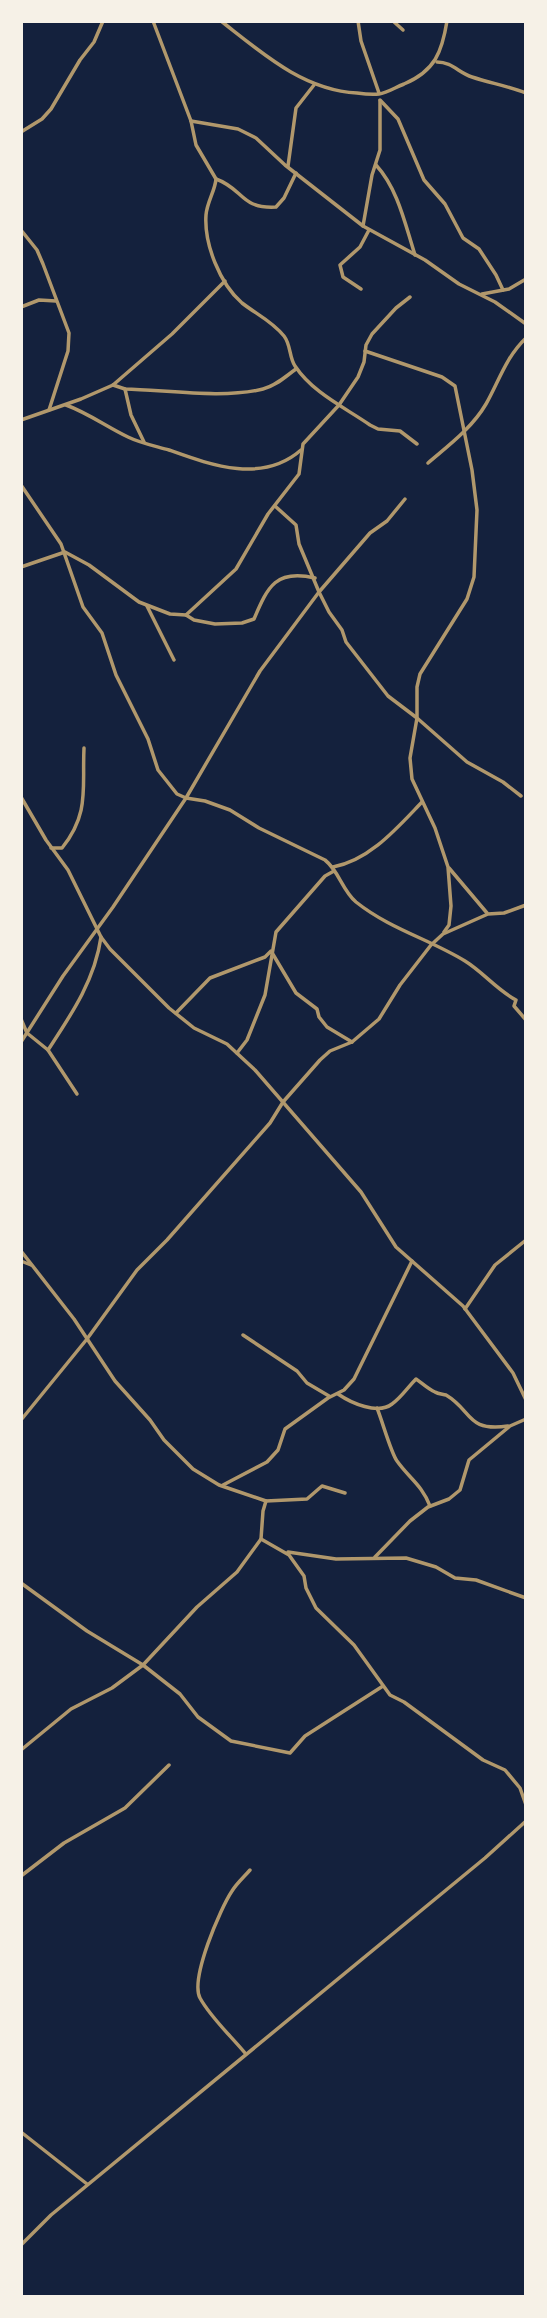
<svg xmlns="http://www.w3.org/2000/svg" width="547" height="2318" viewBox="0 0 547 2318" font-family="Merriweather,serif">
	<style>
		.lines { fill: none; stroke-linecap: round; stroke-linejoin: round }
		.minor { stroke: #b1986c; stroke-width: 3.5 }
	</style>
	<rect width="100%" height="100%" fill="#14213d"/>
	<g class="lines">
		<g class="minor">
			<path d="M153,21l38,100 5,24 20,34c-1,12 -9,23 -10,36 -2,29 14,69 36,88 14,11 30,18 42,33 7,9 5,21 11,30 18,27 49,41 75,59l8,4 22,2 17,13"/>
			<path d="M221,21c41,32 82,69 136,72 7,1 15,2 22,1 8,-1 17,-7 25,-10 31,-13 38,-32 43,-63"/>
			<path d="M358,21l3,20 18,52"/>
			<path d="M393,21l10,9"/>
			<path d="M437,62c15,0 22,11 35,15 18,6 36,9 54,16"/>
			<path d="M380,100l18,19 26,61 21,24 18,34 16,11 17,26 7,15"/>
			<path d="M191,121l47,8 18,9 29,27 78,61 62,34 34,24 36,18 31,22"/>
			<path d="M21,132l21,-13 9,-10 29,-49 14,-18 9,-21"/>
			<path d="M376,165c22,24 29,59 39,90"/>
			<path d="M288,166l8,-58 18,-23"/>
			<path d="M216,179c28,10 24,30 60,28l8,-9 12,-25"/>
			<path d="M363,226l9,-51 8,-25v-49"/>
			<path d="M21,230l16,20 6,14 26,69 -1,18 -19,59"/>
			<path d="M361,289l-18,-12 -3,-12 20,-18 9,-17"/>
			<path d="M482,294l27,-5 17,-10"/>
			<path d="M21,307l18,-7 17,1"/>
			<path d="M365,351l77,26 13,9 17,84 5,40 -3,67 -7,22 -47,75 -3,13v31l-7,40 2,21 23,49 13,39 3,39 -2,19 -5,7"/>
			<path d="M113,385l12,4c41,1 99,10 138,0 13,-3 23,-13 33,-20"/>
			<path d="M125,389l6,26 13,27"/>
			<path d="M66,405c22,8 41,22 62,32 12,6 27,9 41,13 42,15 93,34 132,0"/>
			<path d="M21,420l60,-21 32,-14 59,-51 53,-53"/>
			<path d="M428,463c21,-18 44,-35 58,-59 13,-23 20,-47 40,-66"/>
			<path d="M21,485l40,59 22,63 19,26 14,42 32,64 10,31 19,24 9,4 19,3 25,9 29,18 66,32c14,11 17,30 31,42 34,27 73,37 109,59 18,11 32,29 51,39l-2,6 12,14"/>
			<path d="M275,506l21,19 3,19 20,48 10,20 13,18 4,12 42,54 29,22 50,44 36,20 18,14"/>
			<path d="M21,567l44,-15 24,13 50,37 31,12 16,1 8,5 21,4 27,-1 12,-4c14,-33 22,-50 61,-41"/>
			<path d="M147,606l27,54"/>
			<path d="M186,615l50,-46 32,-55 31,-40 4,-30 36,-39 19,-28 6,-15 2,-17 6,-11 24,-26 14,-11"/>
			<path d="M21,797l25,43 22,30 33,67 9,12 59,59 25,20 33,16 28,26 106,122 35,55 67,59 50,67 13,27"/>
			<path d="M51,848h11c28,-35 20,-60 22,-100"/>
			<path d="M333,867c37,-7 64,-39 89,-65"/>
			<path d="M449,868l38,45"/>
			<path d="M176,1013l34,-35 55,-21 6,-6 25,42 21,16 2,8 8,10 25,15"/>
			<path d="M21,1019l6,14 21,17 29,44"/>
			<path d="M21,1042l42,-66 50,-69 73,-109 74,-127 59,-79 51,-59 17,-12 18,-22"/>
			<path d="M48,1050c23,-35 47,-70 53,-113"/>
			<path d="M237,1053l10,-13 18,-45 11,-63 49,-56 9,-5"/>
			<path d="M21,1251l53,68 41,62 35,39 14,20 29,29 26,16 47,16 41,-2 15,-13 23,7"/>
			<path d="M21,1261l10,4"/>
			<path d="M465,1309l30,-44 31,-25"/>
			<path d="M243,1335l54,36 10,12 22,13"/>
			<path d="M338,1394c13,9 40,21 54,10 9,-6 16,-17 24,-25 6,4 12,10 19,13 3,2 7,2 11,3 27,16 20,37 62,31"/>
			<path d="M377,1408c5,12 14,45 20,53 12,17 25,24 33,45"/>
			<path d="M21,1420l66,-81 50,-69 30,-30 103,-117 13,-21 37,-42 10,-9 22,-9 27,-23 21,-34 31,-40 12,-11 45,-20 16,-1 22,-8"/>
			<path d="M223,1485l44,-23 11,-12 7,-21 43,-31 16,-8 10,-11 58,-118"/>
			<path d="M261,1539l28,16 15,21 2,12 10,20 38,37 36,50 14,7 79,58 22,10 15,18 6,17"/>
			<path d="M288,1552l48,7 70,-1 30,9 19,11 21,2 50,18"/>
			<path d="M375,1557l35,-36 18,-14 21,-8 11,-9 9,-30 41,-34 16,-7"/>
			<path d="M21,1583l66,48 56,34 37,29 18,23 33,24 59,12 15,-17 78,-50"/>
			<path d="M21,1750l50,-41 41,-21 31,-23 54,-58 40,-35 24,-33 2,-28 3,-10"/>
			<path d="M21,1876l43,-33 61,-35 44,-43"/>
			<path d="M245,2053c-14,-17 -34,-35 -45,-55 -10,-19 20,-89 32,-107 5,-8 12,-14 18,-21"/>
			<path d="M21,2132l66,52"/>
			<path d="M21,2245l30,-30 434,-357 41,-37"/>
		</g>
	</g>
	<rect width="547" height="2318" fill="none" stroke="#f6f1e7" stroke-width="46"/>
</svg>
